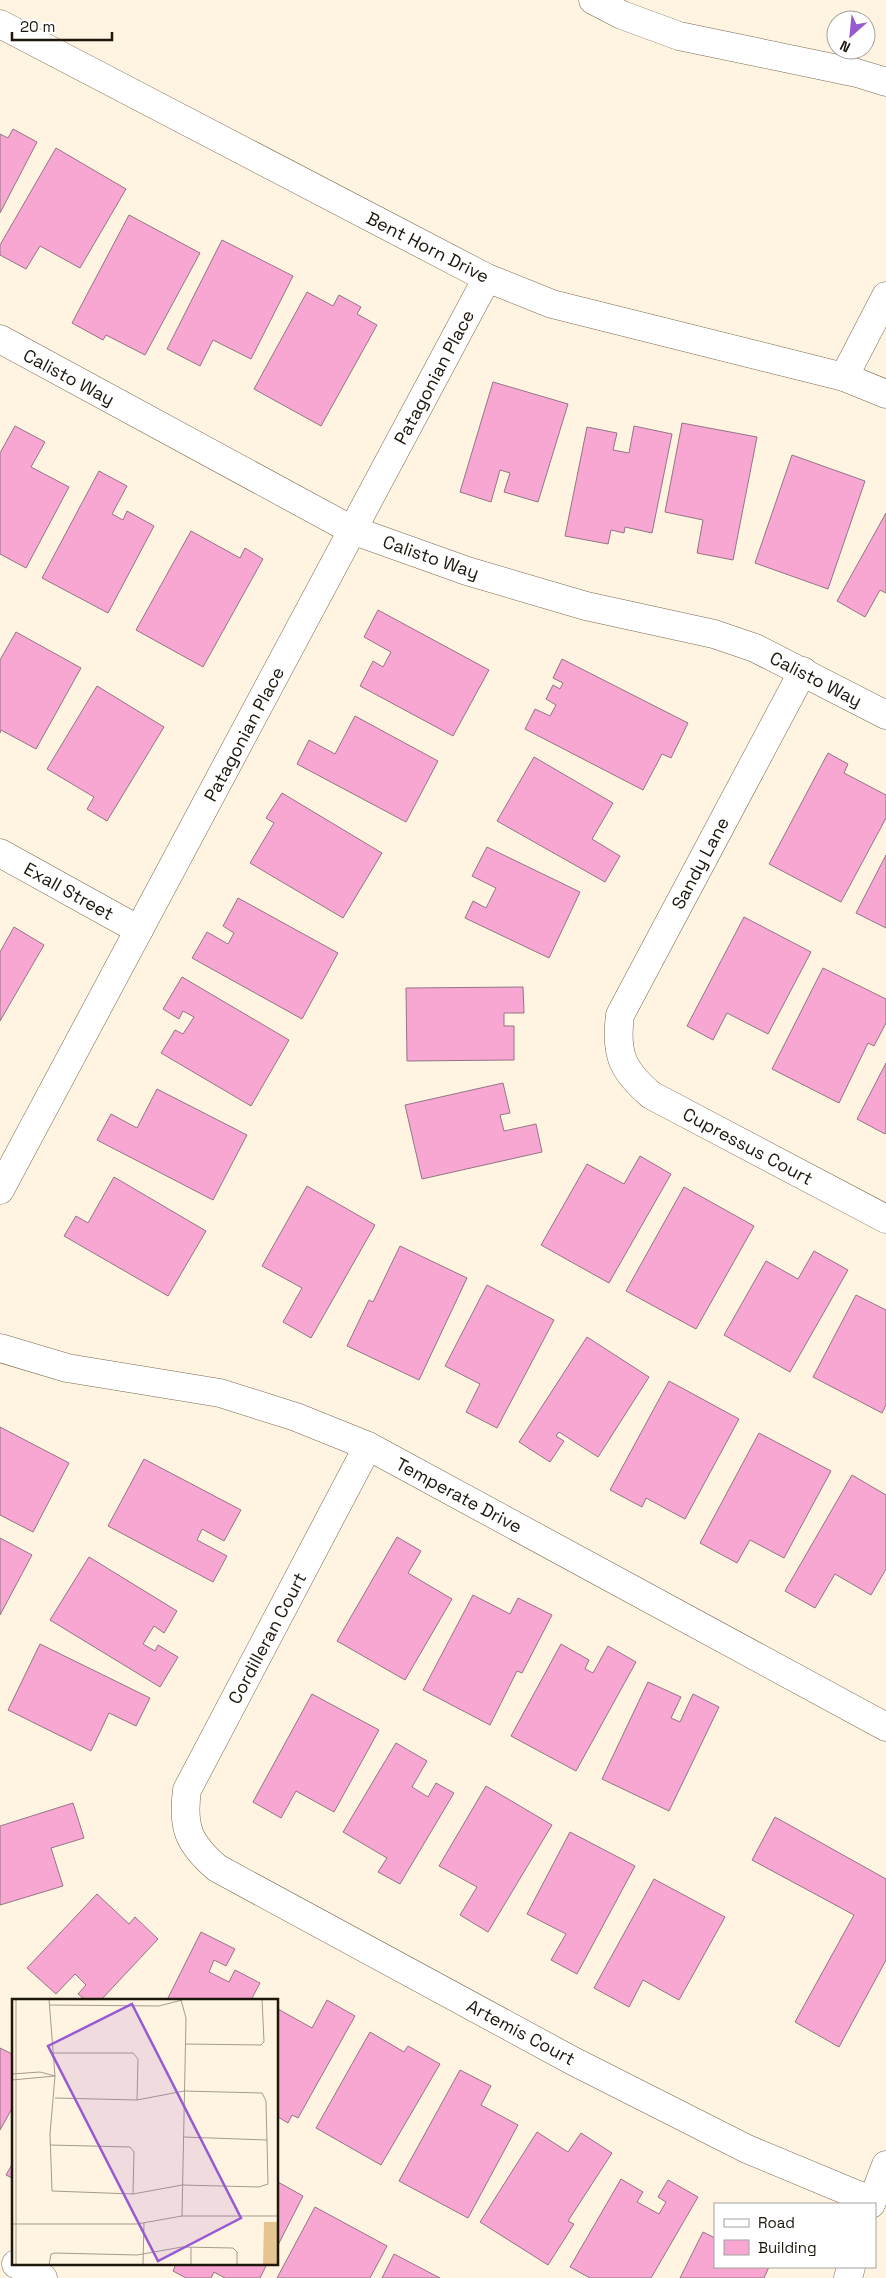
<svg xmlns="http://www.w3.org/2000/svg" width="886" height="2278" viewBox="0 0 886 2278" font-family="'Space Grotesk',sans-serif">
	<style>
		.building { fill: #f8a7d2; stroke: #937584 }
		.lines { fill: none; stroke-linecap: round; stroke-linejoin: round }
		.minor-casing { stroke: #78684e; stroke-width: 29 }
		.minor { stroke: #fff; stroke-width: 28 }
		.labels { text-anchor: middle; dominant-baseline: central; stroke-width: 4.5; stroke-linejoin: round; paint-order: stroke }
		.street-label { font-size: 18px; fill: #1c160b; stroke: #fff }
		.inset-road { fill: none; stroke: #a49b8c; stroke-width: 1 }
		.view { fill: #975ad1; fill-opacity: 0.15; stroke: #975ad1; stroke-width: 2.5 }
		.inset-edge { fill: none; stroke: #1c160b; stroke-width: 2.5 }
	</style>
	<rect width="100%" height="100%" fill="#fff4e2"/>
	<g class="building">
		<path d="M13,129l24,13 -37,71v-79l8,4z"/>
		<path d="M56,148l70,41 -46,79 -40,-22 -14,23 -26,-14v-10z"/>
		<path d="M129,215l71,38 -55,102 -39,-20 -3,5 -31,-17z"/>
		<path d="M222,240l71,36 -42,83 -38,-19 -13,26 -33,-17z"/>
		<path d="M307,292l26,14 6,-11 22,12 -4,7 20,11 -56,101 -67,-37z"/>
		<path d="M493,382l75,22 -30,98 -34,-10 6,-19 -10,-3 -9,32 -31,-10z"/>
		<path d="M682,423l75,14 -24,123 -36,-7 6,-33 -38,-8z"/>
		<path d="M15,426l30,16 -14,25 38,20 -43,81 -26,-14v-101z"/>
		<path d="M634,426l38,8 -20,99 -27,-6 -1,6 -13,-3 -3,14 -43,-8 22,-109 30,6 -4,17 16,3z"/>
		<path d="M792,455l73,26 -37,108 -73,-26z"/>
		<path d="M99,471l28,15 -15,28 11,6 4,-9 27,15 -46,87 -66,-35z"/>
		<path d="M886,513v80l-6,-3 -15,27 -28,-16z"/>
		<path d="M191,531l49,27 5,-10 18,11 -60,108 -67,-37z"/>
		<path d="M378,610l111,60 -36,66 -93,-50 13,-25 10,6 8,-15 -27,-15z"/>
		<path d="M16,632l65,36 -45,81 -35,-19 -1,3v-73z"/>
		<path d="M562,659l126,64 -17,35 -9,-4 -19,36 -118,-61 10,-20 15,7 6,-11 -10,-6 7,-14 7,4 3,-6 -10,-5z"/>
		<path d="M97,686l67,41 -57,94 -20,-12 7,-12 -47,-28z"/>
		<path d="M355,716l83,45 -32,61 -109,-58 12,-24 26,14z"/>
		<path d="M828,753l20,11 -4,9 42,22v23l-45,84 -72,-38z"/>
		<path d="M534,757l79,46 -21,36 28,17 -15,26 -108,-61z"/>
		<path d="M282,793l100,60 -39,65 -93,-55 24,-40 -8,-5z"/>
		<path d="M487,847l93,45 -31,66 -84,-40 8,-17 13,7 10,-20 -24,-12z"/>
		<path d="M886,855v73l-30,-15z"/>
		<path d="M238,898l100,55 -36,66 -110,-61 15,-26 21,12 6,-11 -11,-7z"/>
		<path d="M744,917l67,35 -43,82 -41,-21 -14,27 -26,-14z"/>
		<path d="M14,927l30,18 -44,76v-69z"/>
		<path d="M823,968l63,31v24l-12,23 -6,-3 -29,60 -67,-34z"/>
		<path d="M182,977l107,63 -38,66 -90,-53 14,-23 8,4 11,-17 -11,-6 -4,8 -16,-10z"/>
		<path d="M523,987l1,26h-20v13h10v34l-107,1 -1,-73z"/>
		<path d="M886,1063v70l-1,1 -28,-15z"/>
		<path d="M503,1083l7,30 -10,2 4,16 32,-7 6,28 -120,27 -17,-74z"/>
		<path d="M157,1089l90,46 -34,65 -116,-60 14,-26 26,14z"/>
		<path d="M640,1156l31,18 -62,109 -68,-38 46,-81 37,20z"/>
		<path d="M114,1177l92,54 -38,65 -104,-60 12,-20 12,7z"/>
		<path d="M307,1186l68,39 -64,113 -28,-16 19,-34 -40,-22z"/>
		<path d="M684,1187l70,39 -58,103 -70,-38z"/>
		<path d="M400,1246l67,32 -48,102 -72,-34 22,-46 4,2z"/>
		<path d="M814,1251l34,19 -58,102 -66,-37 42,-74 32,18z"/>
		<path d="M487,1285l67,35 -57,108 -31,-16 14,-28 -35,-18z"/>
		<path d="M856,1295l30,15v95l-4,8 -69,-36z"/>
		<path d="M587,1337l62,40 -51,80 -39,-25 -3,4 8,5 -14,21 -31,-20z"/>
		<path d="M669,1381l70,38 -54,100 -39,-21 -4,9 -32,-17z"/>
		<path d="M0,1427l69,36 -36,69 -33,-17z"/>
		<path d="M759,1433l72,38 -47,87 -34,-18 -13,23 -37,-20z"/>
		<path d="M144,1459l97,51 -17,31 -22,-12 -5,11 30,16 -14,26 -105,-56z"/>
		<path d="M852,1475l34,20v74l-15,26 -36,-21 -20,34 -30,-17z"/>
		<path d="M397,1537l24,14 -13,22 44,26 -47,81 -68,-39z"/>
		<path d="M0,1538l32,17 -32,60z"/>
		<path d="M89,1557l88,54 -13,22 -10,-7 -11,18 12,7 3,-6 20,12 -18,30 -110,-67z"/>
		<path d="M473,1595l37,19 8,-16 34,17 -30,58 -5,-2 -27,54 -67,-35z"/>
		<path d="M40,1644l110,54 -14,28 -27,-13 -18,38 -83,-41z"/>
		<path d="M561,1644l28,16 -4,9 8,4 15,-27 28,16 -60,109 -65,-35z"/>
		<path d="M648,1682l33,15 -10,21 9,4 13,-28 26,13 -50,104 -67,-32z"/>
		<path d="M312,1694l67,36 -45,82 -38,-21 -15,27 -28,-16z"/>
		<path d="M396,1743l31,18 -15,26 16,10 8,-14 18,10 -54,91 -22,-12 9,-14 -44,-26z"/>
		<path d="M486,1786l66,39 -64,107 -28,-17 17,-28 -38,-21z"/>
		<path d="M73,1803l11,35 -33,10 12,38 -63,19v-79z"/>
		<path d="M775,1817l111,62v81l-47,87 -44,-25 59,-107 -102,-55z"/>
		<path d="M570,1832l65,34 -58,108 -26,-14 15,-26 -39,-20z"/>
		<path d="M654,1879l71,38 -46,83 -36,-20 -14,27 -35,-19z"/>
		<path d="M97,1894l32,30 6,-7 23,22 -57,61h-15l-8,-6 8,-9 -11,-11 -19,20 -29,-26z"/>
		<path d="M201,1932l34,17 -9,17 -12,-6 -5,12 20,10 6,-12 25,13 -9,17h-84z"/>
		<path d="M327,2000l28,16 -57,102 -6,-3 -4,8 -10,-6v-108l34,19z"/>
		<path d="M370,2032l34,20 4,-6 32,18 -59,101 -65,-37z"/>
		<path d="M0,2048l14,7v50l-14,25z"/>
		<path d="M460,2070l31,16 -10,19 37,20 -50,93 -69,-37z"/>
		<path d="M537,2132l31,20 13,-19 31,20 -44,68 6,3 -26,41 -68,-43z"/>
		<path d="M14,2161v18l-8,-4z"/>
		<path d="M621,2179l22,13 -6,10 22,12 7,-12 -8,-5 10,-17 30,17 -47,81h-61l-20,-11z"/>
		<path d="M278,2182l25,14 -25,49z"/>
		<path d="M315,2207l72,39 -17,32h-93z"/>
		<path d="M703,2232l12,6v29h54l-5,11h-84z"/>
		<path d="M394,2254l46,24h-58z"/>
		<path d="M176,2264h91l-7,14h-35l-11,-6 -3,6h-25l-13,-7z"/>
	</g>
	<g class="lines">
		<g class="minor-casing">
			<g id="minor">
				<path d="M593,0l29,15 57,21 178,37 29,9"/>
				<path d="M0,24l487,254 65,26 292,73 42,17"/>
				<path d="M0,339l352,191 115,41 119,35 128,28 41,14 131,67"/>
				<path d="M844,377l42,-81"/>
				<path d="M803,671l-183,344c-5,39 2,55 31,80l235,124"/>
				<path d="M0,853l139,77"/>
				<path d="M0,1190l487,-912"/>
				<path d="M0,1348l67,20 153,25 76,24 72,29 518,281"/>
				<path d="M368,1446l-181,344c-5,37 1,53 30,78l356,193 174,88 125,52"/>
				<path d="M871,2204l15,-39"/>
				<path d="M16,2264l27,14"/>
				<path d="M848,2278l3,-11"/>
			</g>
		</g>
		<use href="#minor" class="minor"/>
	</g>
	<g class="labels">
		<g class="street-label">
			<text transform="translate(428 247) rotate(27)">Bent Horn Drive</text>
			<text transform="translate(69 377) rotate(28)">Calisto Way</text>
			<text transform="translate(434 377) rotate(-62)">Patagonian Place</text>
			<text transform="translate(431 557) rotate(19)">Calisto Way</text>
			<text transform="translate(816 679) rotate(27)">Calisto Way</text>
			<text transform="translate(244 734) rotate(-62)">Patagonian Place</text>
			<text transform="translate(700 863) rotate(-62)">Sandy Lane</text>
			<text transform="translate(69 891) rotate(29)">Exall Street</text>
			<text transform="translate(748 1146) rotate(28)">Cupressus Court</text>
			<text transform="translate(459 1495) rotate(28)">Temperate Drive</text>
			<text transform="translate(267 1638) rotate(-62)">Cordilleran Court</text>
			<text transform="translate(521 2032) rotate(28)">Artemis Court</text>
		</g>
	</g>
	<g transform="translate(12 1999)">
		<rect width="266" height="266" fill="#fff4e2"/>
		<path d="M252,223h14v43h-15z" fill="#e4c48f"/>
		<path class="inset-road" d="M37,0l6,77 -5,58 2,57 81,3 49,-9 77,2 9,-3 -2,-83 -4,-8 -78,-2 -47,9 -82,-2M169,1l5,18 -4,198M37,6l110,1 23,-6M173,45l76,1 3,-3 -2,-43M41,54h80l5,6 -1,41M0,75l28,-2 15,4M0,81l43,-4M171,138l84,3M38,146l80,2 4,5 -1,42M0,225h125l45,-8h97M4,266v-266M37,266l2,-11 4,-1 82,2 45,-8 51,1 4,4v13M131,266l1,-42M179,266v-18"/>
		<path class="view" d="M120,5l109,214 -83,43 -110,-215z"/>
		<rect width="266" height="266" class="inset-edge"/>
	</g>
	<rect x="714" y="2203" width="162" height="65" fill="#ffffff" stroke="#a4a29d"/>
	<rect x="724" y="2219" width="25" height="8" fill="#ffffff" stroke="#a4a29d"/>
	<text x="758" y="2228" font-size="15" fill="#1c160b">Road</text>
	<rect x="724" y="2240" width="25" height="15" fill="#f8a7d2" stroke="#a4a29d"/>
	<text x="758" y="2253" font-size="15" fill="#1c160b">Building</text>
	<g transform="translate(851 35) rotate(207)"><circle r="24" fill="#ffffff" stroke="#a4a29d"/>
	<path d="M0-4L9 19L0 12L-9 19Z" fill="#975ad1"/>
	<text y="-8" font-size="14" font-weight="bold" text-anchor="middle" fill="#1c160b">N</text>
	</g>
	<path d="M12 32v8h100v-8" fill="none" stroke="#1c160b" stroke-width="2.5"/>
	<text x="20" y="32" font-size="15" fill="#1c160b" stroke="#ffffff" stroke-width="4" paint-order="stroke">20 m</text>
</svg>
